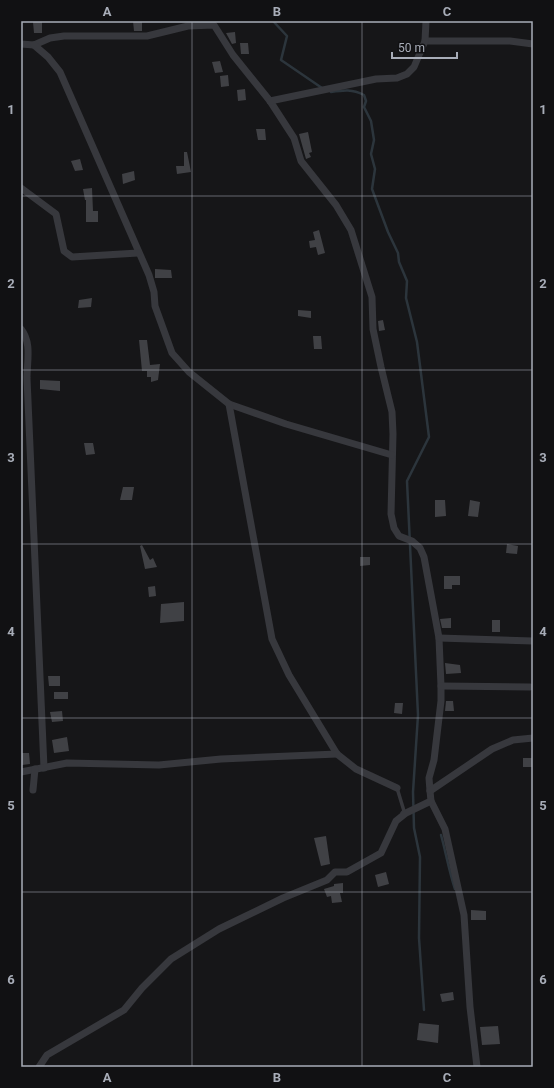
<svg xmlns="http://www.w3.org/2000/svg" width="554" height="1088" viewBox="0 0 554 1088" font-family="Roboto,sans-serif">
	<style>
		.lines { fill: none; stroke-linecap: round; stroke-linejoin: round }
		.stream { stroke: #2c353c; stroke-width: 2.5 }
		.building { fill: #404145 }
		.service { stroke: #37383d; stroke-width: 3.5 }
		.minor { stroke: #37383d; stroke-width: 7 }
		.grid { fill: none; stroke: #a8adb8; stroke-width: 1; stroke-opacity: 0.55 }
		.neatline { fill: none; stroke: #a8adb8; stroke-width: 1.5 }
		.grid-label { font-size: 13px; text-anchor: middle; font-weight: bold; fill: #a8adb8 }
	</style>
	<rect width="100%" height="100%" fill="#161618"/>
	<g class="lines">
		<g class="stream">
			<path d="M273,21l14,15 -6,24 41,28"/>
			<path d="M331,92c13,-2 21,-3 33,3l2,6 -2,6 7,14 3,19 -3,14 4,15 -3,20 16,43 10,21 1,9 8,19 -1,17 11,44 12,95 -22,44 11,234 -5,77 1,36 6,29 -1,81 5,72"/>
			<path d="M441,835c5,18 8,36 14,54"/>
		</g>
	</g>
	<g class="building">
		<path d="M133,21h9v10h-8z"/>
		<path d="M33,22h9v11h-8z"/>
		<path d="M235,32l1,11 -4,1 -6,-11z"/>
		<path d="M240,43h8l1,11h-8z"/>
		<path d="M220,61l3,11 -8,1 -3,-11z"/>
		<path d="M228,75l1,11 -8,1 -1,-11z"/>
		<path d="M245,89l1,11 -8,1 -1,-11z"/>
		<path d="M256,129h9l1,11h-8z"/>
		<path d="M308,132l4,20 -3,1 2,4 -5,2 -7,-25z"/>
		<path d="M184,152h3l4,20 -14,2 -1,-8h8z"/>
		<path d="M80,159l3,11 -8,1 -4,-10z"/>
		<path d="M134,171l1,9 -12,4 -1,-10z"/>
		<path d="M92,188l1,23h5v11h-12v-22h-1l-2,-11z"/>
		<path d="M319,230l6,23 -7,2 -2,-8 -6,1 -1,-7 6,-1 -2,-8z"/>
		<path d="M155,269l16,1 1,8h-17z"/>
		<path d="M92,298l-1,9 -13,1 1,-8z"/>
		<path d="M298,310l13,1v7l-13,-2z"/>
		<path d="M383,320l2,10 -6,1 -1,-10z"/>
		<path d="M313,336h8l1,13h-8z"/>
		<path d="M139,340h8l3,25 10,-1 -2,16 -7,2v-5h-4v-6h-5z"/>
		<path d="M40,380l20,1v10l-20,-2z"/>
		<path d="M84,443h9l2,11 -9,1z"/>
		<path d="M123,487h11l-2,13h-12z"/>
		<path d="M435,500h10l1,16 -11,1z"/>
		<path d="M470,500l10,2 -2,15 -10,-1z"/>
		<path d="M507,544l11,2 -1,8 -11,-1z"/>
		<path d="M142,545l8,15 3,-2 4,9 -12,2 -5,-23z"/>
		<path d="M360,557h10v8l-10,1z"/>
		<path d="M444,576h16v9h-8v4h-8z"/>
		<path d="M155,586l1,10 -7,1 -1,-10z"/>
		<path d="M184,602v19l-24,2 1,-19z"/>
		<path d="M451,618v10h-9l-2,-9z"/>
		<rect x="492" y="620" width="8" height="12"/>
		<path d="M445,663l15,2 1,8 -15,1z"/>
		<path d="M48,676h12v10h-11z"/>
		<rect x="54" y="692" width="14" height="7"/>
		<path d="M446,701h7l1,10h-9z"/>
		<path d="M395,703h8l-1,11 -8,-1z"/>
		<path d="M62,711l1,10 -11,1 -2,-10z"/>
		<path d="M67,737l2,14 -15,2 -2,-13z"/>
		<path d="M21,753h8l1,11 -8,1z"/>
		<rect x="523" y="758" width="10" height="9"/>
		<path d="M326,836l4,28 -9,2 -7,-28z"/>
		<path d="M386,872l3,12 -11,3 -3,-12z"/>
		<path d="M343,883v10h-3l2,9 -10,1 -1,-7 -4,1 -3,-8 10,-3v-2z"/>
		<path d="M471,910l15,1v9h-15z"/>
		<path d="M453,992l1,8 -12,2 -2,-8z"/>
		<path d="M419,1023l20,2 -1,18 -21,-3z"/>
		<path d="M498,1026l2,18 -18,1 -2,-18z"/>
	</g>
	<g class="lines">
		<path class="service" d="M397,788l7,23 -2,2"/>
		<g class="minor">
			<path d="M425,41h85l23,3"/>
			<path d="M21,44l13,1 16,-7 14,-2h83l41,-10 26,-1 19,30 37,46 24,37 7,23 35,44 15,25 21,67 1,32 8,38 11,45 1,22 -2,80 3,14 5,8 13,5 8,7 4,9 15,81 2,48v15l-7,59 -5,18 1,13 1,10 14,28 19,86 6,92 7,60"/>
			<path d="M34,45l14,12 12,15 89,203 5,17 1,14 17,47 17,19 40,32 57,20 106,31"/>
			<path d="M270,101l106,-22 21,-1 10,-4 7,-7 11,-26 1,-20"/>
			<path d="M21,188l35,26 8,37 8,6 66,-4"/>
			<path d="M21,329c11,14 6,32 6,49l17,390"/>
			<path d="M229,404l43,235 17,36 48,79 19,15 41,19"/>
			<path d="M439,638l94,3"/>
			<path d="M441,686l89,1"/>
			<path d="M21,772l46,-9 92,2 62,-6 116,-5"/>
			<path d="M33,790l2,-21"/>
			<path d="M430,791l62,-42 21,-9 20,-2"/>
			<path d="M39,1067l8,-12 77,-45 18,-22 29,-29 48,-30 64,-31 44,-18 8,-8h12l34,-19 15,-32 10,-8 25,-12"/>
		</g>
	</g>
	<path class="grid" d="M192,21v1046M362,21v1046M21,196h512M21,370h512M21,544h512M21,718h512M21,892h512"/>
	<rect width="554" height="1088" fill="none" stroke="#111113" stroke-width="44"/>
	<path d="M392 52v6h65v-6" fill="none" stroke="#a8adb8" stroke-width="2"/>
	<text x="398" y="52" font-size="12" fill="#a8adb8" stroke="#111113" stroke-width="3" paint-order="stroke">50 m</text>
	<rect x="22" y="22" width="510" height="1044" class="neatline"/>
	<g class="grid-label">
		<text x="107" y="16">A</text>
		<text x="277" y="16">B</text>
		<text x="447" y="16">C</text>
		<text x="11" y="114">1</text>
		<text x="543" y="114">1</text>
		<text x="11" y="288">2</text>
		<text x="543" y="288">2</text>
		<text x="11" y="462">3</text>
		<text x="543" y="462">3</text>
		<text x="11" y="636">4</text>
		<text x="543" y="636">4</text>
		<text x="11" y="810">5</text>
		<text x="543" y="810">5</text>
		<text x="11" y="984">6</text>
		<text x="543" y="984">6</text>
		<text x="107" y="1082">A</text>
		<text x="277" y="1082">B</text>
		<text x="447" y="1082">C</text>
	</g>
</svg>
